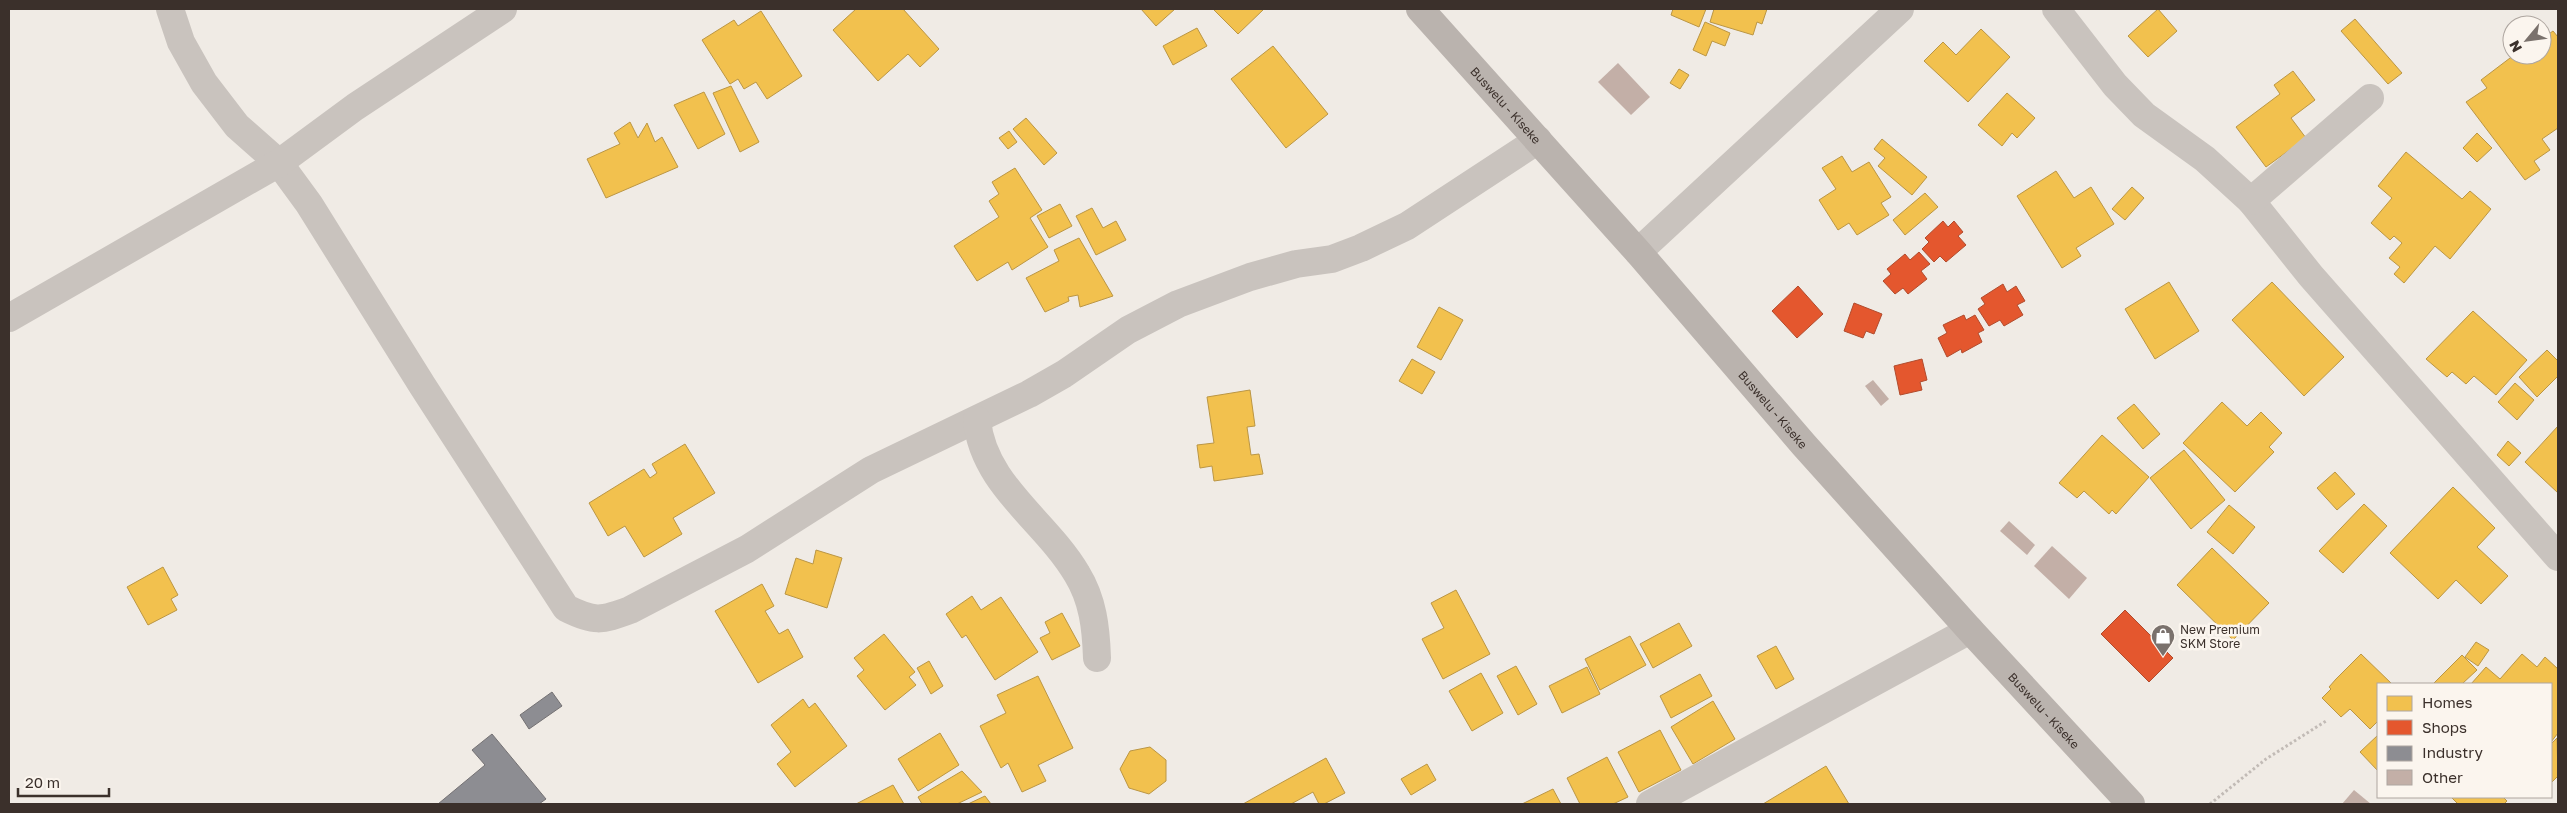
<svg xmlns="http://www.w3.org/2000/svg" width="2567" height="813" viewBox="0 0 2567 813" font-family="'Golos Text',sans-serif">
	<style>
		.homes { fill: #f2c14e; stroke: #bb9644 }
		.shops { fill: #e4572e; stroke: #b14b2d }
		.industry { fill: #8d8d92; stroke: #747173 }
		.building { fill: #c3afa7 }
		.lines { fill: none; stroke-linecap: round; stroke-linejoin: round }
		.path { stroke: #c2bbb6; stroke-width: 3; stroke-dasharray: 2.5 2.5; stroke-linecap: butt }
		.street { stroke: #c9c3be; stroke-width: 28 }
		.secondary { stroke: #bab3ae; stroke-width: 28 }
		.labels { text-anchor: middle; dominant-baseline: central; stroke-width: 5; stroke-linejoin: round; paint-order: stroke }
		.street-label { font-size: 12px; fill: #3b302b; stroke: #fbf5ee }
		.poi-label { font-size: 12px; fill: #3b302b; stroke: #fbf5ee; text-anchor: start }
	</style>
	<rect width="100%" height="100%" fill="#f0ebe5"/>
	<g class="homes">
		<path d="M856,9h47l36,40 -19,18 -12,-13 -30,27 -45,-51z"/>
		<path d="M1141,9h34l-19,17z"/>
		<path d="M1213,9h51l-26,25z"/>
		<path d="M1673,9h33l-7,18 -28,-12z"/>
		<path d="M1714,9h53l-5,15 -5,-2 -4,13 -43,-13z"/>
		<path d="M2158,9l19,22 -29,26 -20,-21z"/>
		<path d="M761,11l41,65 -35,23 -11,-17 -12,7 -6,-10 -8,5 -28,-44 32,-20 4,6z"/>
		<path d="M2355,19l47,54 -14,11 -47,-53z"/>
		<path d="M1705,22l25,11 -5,13 -13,-5 -6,15 -13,-6z"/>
		<path d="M1197,28l10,18 -34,19 -10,-19z"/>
		<path d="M1981,29l29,28 -42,45 -44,-41 19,-19 13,13z"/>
		<path d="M2553,31l5,6v91l-16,11 8,11 -16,11 6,9 -15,10 -59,-78 21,-14 -6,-8 33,-25h28v-21l4,2z"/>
		<path d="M1273,46l55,68 -42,34 -55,-69z"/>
		<path d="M1679,69l10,6 -9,14 -10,-6z"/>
		<path d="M2293,71l22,29 -24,18 15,20 -40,29 -30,-40 44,-33 -6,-9z"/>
		<path d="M731,86l28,56 -19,10 -27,-59z"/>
		<path d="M704,92l21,42 -27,15 -24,-44z"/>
		<path d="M2007,93l28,25 -18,20 -5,-5 -10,13 -24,-21z"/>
		<path d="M1026,118l31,35 -13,12 -31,-36z"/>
		<path d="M630,122l8,16 9,-15 8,19 7,-5 16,30 -72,31 -19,-39 33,-15 -6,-11z"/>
		<path d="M1009,131l8,11 -9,7 -9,-11z"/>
		<path d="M2477,133l15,15 -15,14 -14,-14z"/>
		<path d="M1882,139l45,38 -15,18 -34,-29 7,-8 -11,-9z"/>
		<path d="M2406,152l56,47 8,-8 21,18 -41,50 -15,-13 -31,37 -10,-9 6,-7 -11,-9 13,-15 -8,-7 -4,4 -19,-17 21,-25 -14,-12z"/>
		<path d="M1842,156l10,16 17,-10 22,35 -10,6 8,12 -32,20 -8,-12 -11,7 -19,-30 17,-11 -14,-21z"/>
		<path d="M1015,168l27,42 -12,8 18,29 -36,23 -4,-8 -31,19 -23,-35 45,-29 -10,-16 10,-7 -7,-12z"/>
		<path d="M2056,171l18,27 17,-11 23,37 -38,24 5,8 -19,12 -45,-72z"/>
		<path d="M2132,187l12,11 -19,22 -13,-11z"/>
		<path d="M1925,193l13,14 -33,28 -12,-15z"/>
		<path d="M1060,204l12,22 -23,12 -12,-22z"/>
		<path d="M1092,208l11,20 13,-7 10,19 -30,15 -20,-39z"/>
		<path d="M1079,238l34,58 -33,11 -2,-12 -10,2 1,4 -24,11 -19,-34 33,-17 -5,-11z"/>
		<path d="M2169,282l30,49 -44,28 -30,-50z"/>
		<path d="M2272,282l72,75 -40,39 -72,-76z"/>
		<path d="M1439,307l24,13 -22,40 -24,-13z"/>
		<path d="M2473,311l54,49 -31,35 -22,-19 -8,8 -14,-12 -5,5 -21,-18z"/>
		<path d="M2547,350l11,11v15l-21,21 -18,-20z"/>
		<path d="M1412,359l23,13 -13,22 -23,-13z"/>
		<path d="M2515,383l19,17 -17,20 -19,-18z"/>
		<path d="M1250,390l5,36 -8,1 4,28 8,-1 4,20 -49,7 -2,-15 -12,2 -3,-23 17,-2 -7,-46z"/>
		<path d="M2222,402l25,24 14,-14 21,21 -13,14 5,5 -39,40 -52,-49z"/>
		<path d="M2134,404l26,30 -17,15 -26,-31z"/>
		<path d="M2558,426v67l-33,-31z"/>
		<path d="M2102,435l47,42 -33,37 -4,-4 -3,4 -25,-23 -7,7 -18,-15z"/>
		<path d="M2508,441l13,12 -12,13 -12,-11z"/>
		<path d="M685,444l30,49 -42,25 9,16 -38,23 -19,-31 -17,10 -19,-33 55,-34 6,9 7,-5 -5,-9z"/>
		<path d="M2184,450l41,50 -34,29 -41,-51z"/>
		<path d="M2335,472l20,22 -18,16 -20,-22z"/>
		<path d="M2453,487l42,41 -18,19 31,29 -27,28 -25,-24 -18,19 -48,-46z"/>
		<path d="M2364,504l23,22 -44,47 -24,-22z"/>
		<path d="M2229,505l26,22 -22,27 -26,-22z"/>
		<path d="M2212,548l57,55 -36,37 -56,-55z"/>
		<path d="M816,550l26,8 -15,50 -42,-14 11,-36 17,6z"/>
		<path d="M163,567l15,28 -7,4 6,11 -29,15 -21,-38z"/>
		<path d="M762,584l12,22 -9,5 14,23 9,-5 15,28 -45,26 -43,-72z"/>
		<path d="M1456,590l34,64 -47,25 -21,-40 22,-11 -13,-25z"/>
		<path d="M972,596l9,14 20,-13 37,55 -43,28 -29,-45 -4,3 -16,-24z"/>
		<path d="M1062,613l18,33 -28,14 -12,-22 10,-5 -5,-11z"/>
		<path d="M1679,623l13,23 -39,22 -13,-24z"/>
		<path d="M884,634l31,38 -6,5 7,8 -31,25 -28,-34 7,-6 -10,-12z"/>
		<path d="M1630,636l16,29 -46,25 -15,-31z"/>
		<path d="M2476,642l13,8 -11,16 -13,-9z"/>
		<path d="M1776,646l18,33 -18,10 -19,-33z"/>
		<path d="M2361,654l31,30h-14v37l-8,8 -20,-20 -9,8 -19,-19 9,-9 -2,-2 7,-8z"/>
		<path d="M2522,654l15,13 8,-10 13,12v64l-7,9v-58h-80l15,-17 14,12z"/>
		<path d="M2462,655l15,15 -15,14h-29z"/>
		<path d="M929,661l14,25 -12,8 -14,-26z"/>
		<path d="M1516,666l21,38 -19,11 -21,-39z"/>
		<path d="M1587,667l13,27 -38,19 -13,-27z"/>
		<path d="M1481,673l22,40 -31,18 -23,-40z"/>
		<path d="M1700,674l12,22 -41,22 -11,-22z"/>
		<path d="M1038,676l35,72 -35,17 8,16 -24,11 -14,-29 -7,5 -21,-42 26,-13 -9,-18z"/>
		<path d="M803,699l6,9 6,-5 32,43 -52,41 -18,-23 14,-12 -20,-27z"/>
		<path d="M1713,701l22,38 -42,25 -22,-37z"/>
		<path d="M1660,730l21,40 -42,22 -21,-40z"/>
		<path d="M940,733l19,32 -41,26 -20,-32z"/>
		<path d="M2378,735v36l-18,-19z"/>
		<path d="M2557,738l1,38 -7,7v-39z"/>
		<path d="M1150,747l16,13v21l-17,13 -20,-6 -9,-19 10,-18z"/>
		<path d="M1607,757l21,40 -15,7h-33l-13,-26z"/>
		<path d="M1326,758l19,35 -21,11h-5l-6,-12 -22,12h-48z"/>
		<path d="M1427,764l9,16 -25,15 -10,-16z"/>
		<path d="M1826,766l23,38h-86z"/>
		<path d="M962,771l20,21 -25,12h-35l-4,-7z"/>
		<path d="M893,785l11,19h-48z"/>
		<path d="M1553,789l8,15h-39z"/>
		<path d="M985,796l6,8h-23z"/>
		<path d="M2451,797h52l4,4 -3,3h-46z"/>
	</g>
	<g class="shops">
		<path d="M1943,221l5,6 6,-6 9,11 -5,4 8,9 -20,17 -6,-6 -6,6 -12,-13 7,-7 -4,-4z"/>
		<path d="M1919,252l11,12 -9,7 6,8 -19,15 -5,-6 -8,6 -12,-13 8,-7 -4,-5 18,-15 5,6z"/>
		<path d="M2003,284l4,8 9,-6 9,15 -8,4 6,10 -19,11 -4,-6 -11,6 -11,-17 7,-5 -4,-6z"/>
		<path d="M1798,286l25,28 -26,24 -25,-27z"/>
		<path d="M1854,303l28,11 -8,20 -8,-3 -3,7 -19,-7z"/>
		<path d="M1964,315l2,5 9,-5 9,15 -6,3 4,9 -20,11 -1,-4 -14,8 -9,-19 9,-5 -4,-8z"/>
		<path d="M1922,359l5,21 -7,2 2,8 -22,5 -6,-29z"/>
		<path d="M2125,610l48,48 -24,24 -48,-48z"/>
	</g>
	<g class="industry">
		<path d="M552,692l10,14 -33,23 -9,-14z"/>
		<path d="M492,734l54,65 -7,5h-101l47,-39 -13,-15z"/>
	</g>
	<g class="building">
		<path d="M1618,63l32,34 -19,18 -33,-33z"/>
		<path d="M1873,380l16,19 -8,7 -16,-20z"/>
		<path d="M2009,521l26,24 -8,10 -27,-24z"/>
		<path d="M2052,546l35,32 -18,21 -35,-33z"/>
		<path d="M2354,790l17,14h-29z"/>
	</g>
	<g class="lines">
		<path class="path" d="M2210,804l56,-45 60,-38"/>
		<g class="street">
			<path d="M170,9l11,33 23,41 33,43 42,37 30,41 113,181 144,223c28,14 35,13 64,2l117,-61 124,-79 158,-76 35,-20 64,-44 50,-26 72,-27 46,-13 36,-5 29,-11 46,-22 131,-86"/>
			<path d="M2056,9l59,76 29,30 61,44 46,42 60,75 247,281"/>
			<path d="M2251,201l119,-103"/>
			<path d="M1638,252l262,-243"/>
			<path d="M9,318l270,-155 76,-56 148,-98"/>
			<path d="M977,420c6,65 69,101 100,154 16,26 19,54 20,84"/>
			<path d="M1650,804l320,-174"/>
		</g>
		<path class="secondary" id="s1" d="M1420,9l218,243 166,193 166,185 161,174"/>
	</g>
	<defs>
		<g id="shop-pin" transform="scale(1.25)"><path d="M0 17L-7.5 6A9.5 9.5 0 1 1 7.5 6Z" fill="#7a716c" stroke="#fbf5ee"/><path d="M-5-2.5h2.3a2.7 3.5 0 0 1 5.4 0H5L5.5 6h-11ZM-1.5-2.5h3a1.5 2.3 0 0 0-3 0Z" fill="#fff"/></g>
	</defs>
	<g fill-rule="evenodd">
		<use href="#shop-pin" x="2163" y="636"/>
	</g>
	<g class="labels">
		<g class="street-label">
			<text stroke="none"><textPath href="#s1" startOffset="129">Buswelu - Kiseke</textPath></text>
			<text stroke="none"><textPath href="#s1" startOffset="534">Buswelu - Kiseke</textPath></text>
			<text stroke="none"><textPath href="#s1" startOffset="939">Buswelu - Kiseke</textPath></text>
		</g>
		<g class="poi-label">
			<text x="2180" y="629">New Premium<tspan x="2180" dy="14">SKM Store</tspan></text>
		</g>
	</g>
	<rect width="2567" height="813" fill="none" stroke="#3b302b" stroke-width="20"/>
	<rect x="2377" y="683" width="175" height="115" fill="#fbf5ee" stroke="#aea6a0"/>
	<rect x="2387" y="696" width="25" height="15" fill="#f2c14e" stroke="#aea6a0"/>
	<text x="2422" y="708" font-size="15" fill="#3b302b">Homes</text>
	<rect x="2387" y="720" width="25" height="15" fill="#e4572e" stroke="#aea6a0"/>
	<text x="2422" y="733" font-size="15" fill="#3b302b">Shops</text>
	<rect x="2387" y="746" width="25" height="15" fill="#8d8d92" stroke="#aea6a0"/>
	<text x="2422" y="758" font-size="15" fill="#3b302b">Industry</text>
	<rect x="2387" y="770" width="25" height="15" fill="#c3afa7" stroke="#aea6a0"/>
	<text x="2422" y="783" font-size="15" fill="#3b302b">Other</text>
	<g transform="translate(2527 40) rotate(241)"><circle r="24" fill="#fbf5ee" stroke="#aea6a0"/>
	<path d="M0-4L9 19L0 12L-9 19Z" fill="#7a716c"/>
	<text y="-8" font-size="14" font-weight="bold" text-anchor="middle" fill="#3b302b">N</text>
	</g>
	<path d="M18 788v8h91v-8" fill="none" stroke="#3b302b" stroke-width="2.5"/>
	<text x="25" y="788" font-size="15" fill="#3b302b" stroke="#fbf5ee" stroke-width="4" paint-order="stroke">20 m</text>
</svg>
